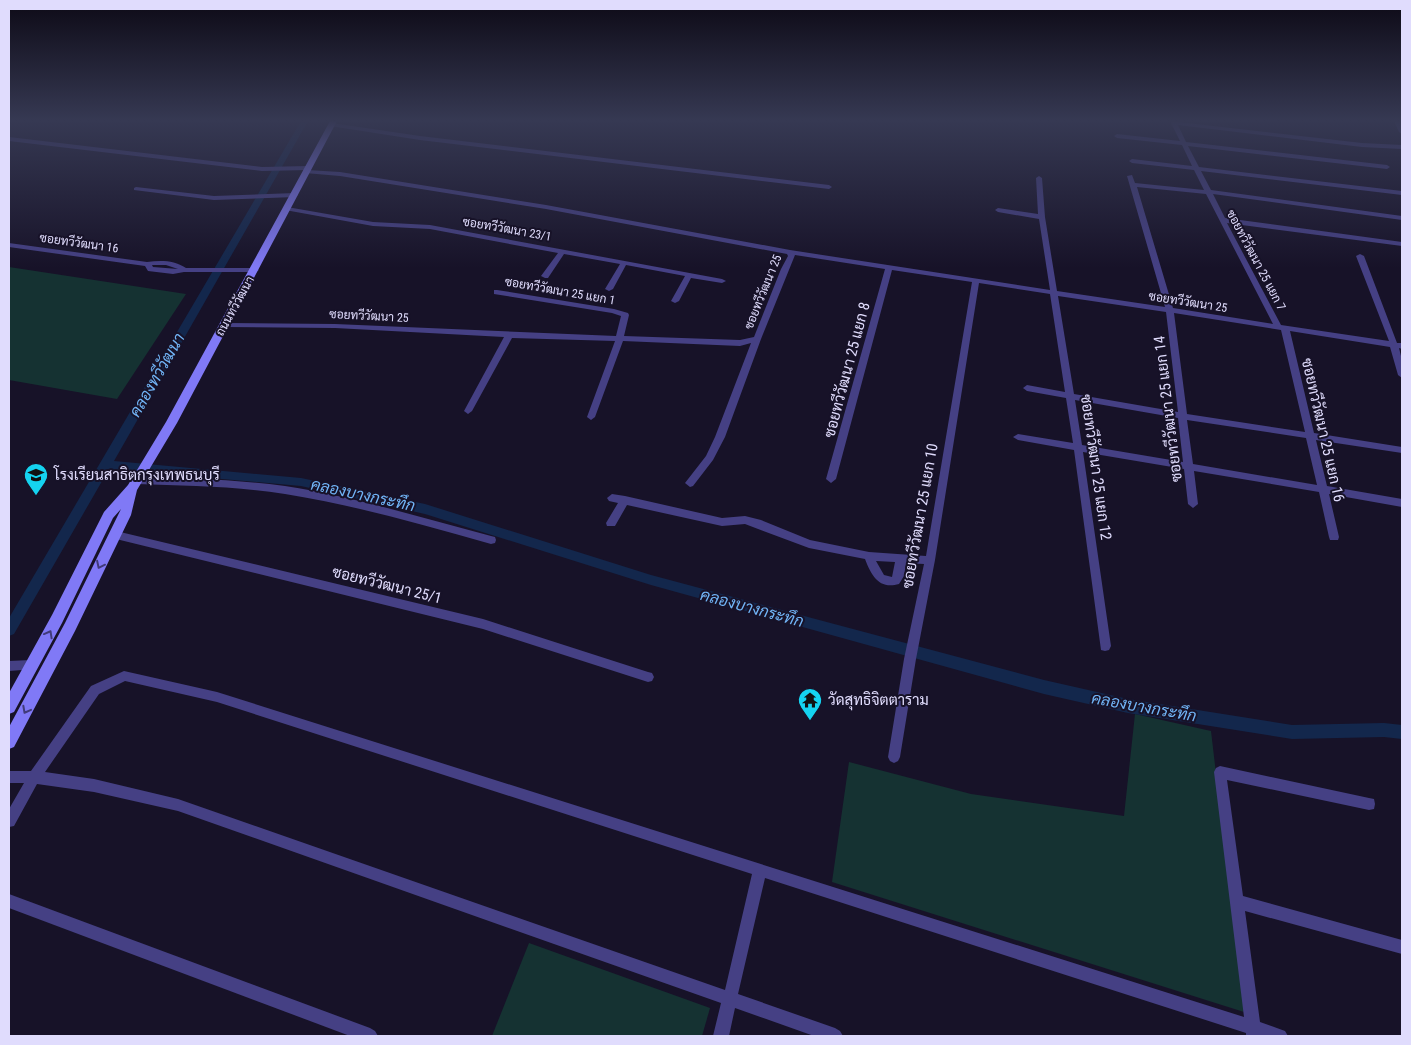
<svg xmlns="http://www.w3.org/2000/svg" width="1411" height="1045" viewBox="0 0 1411 1045" font-family="'Roboto Condensed',Sarabun,sans-serif">
	<style>
		.green { fill: #153232 }
		.lines { fill: none; stroke-linecap: round; stroke-linejoin: round }
		.canal { fill: #13274c; fill-rule: evenodd }
		.street { fill: #454084; fill-rule: evenodd }
		.secondary { fill: #8079f6; fill-rule: evenodd }
		.oneway { stroke: #413b7a }
		.labels { text-anchor: middle; dominant-baseline: central; stroke-width: 4; stroke-linejoin: round; paint-order: stroke }
		.far-street-label { font-size: 12px; fill: #e0dcfd; stroke: #171228 }
		.street-label { font-size: 15px; fill: #e0dcfd; stroke: #171228 }
		.poi-label { font-size: 15px; fill: #e0dcfd; stroke: #171228; text-anchor: start }
		.water-label { font-size: 16px; font-style: italic; fill: #71b4f6; stroke: #171228 }
	</style>
	<rect width="100%" height="100%" fill="#171228"/>
	<g class="green">
		<path d="M9,267l177,27 -69,105 -108,-19z"/>
		<path d="M1135,714l76,17 33,281 -412,-130 17,-120 122,32 153,22z"/>
		<path d="M529,943l181,65 -8,28h-210z"/>
	</g>
	<g class="lines">
		<path class="canal" d="M301,121h7l-194,340 187,17 124,26 226,71 393,105 84,19 164,26 92,-2 18,2v14l-18,-2 -92,2 -164,-26 -84,-19 -393,-109 -226,-71 -124,-28 -192,-17 -95,165 -5,2v-18z"/>
		<g class="street">
			<path d="M1170,121l192,22 40,2v4l-40,-2 -184,-22 8,17 201,23 3,2 -3,2 -199,-23 11,21 203,24v4l-201,-24 10,19 191,26v4l-189,-26 12,24 177,24v4l-175,-23 54,102 108,16 -33,-85 4,-2 4,2 33,87h5v6l-3,-1 3,12v18l-4,-3 -8,-28 -100,-16 24,102 88,14v6l-86,-13 11,46 75,13v8l-73,-13 10,43 -1,3h-8l-1,-3 -10,-45 -125,-21 4,33 -5,4 -5,-4 -4,-35 -101,-17 28,194 -2,4 -4,1 -4,-1 -27,-200 -56,-10 -5,-3 5,-3 55,9 -7,-45 -39,-7 -4,-3 4,-3 38,7 -15,-98 -71,-11 -44,277 -19,99 -16,98 -2,4 -4,2 -4,-2 -2,-4 16,-98 20,-95 -18,-1 -2,13 -5,8c-20,6 -28,-9 -34,-25l-56,-11 -64,-24 -23,2 -95,-21 -12,21h-8l-1,-3 12,-20 -9,-2 -2,-3 5,-4 13,2 97,22 23,-2 16,4 49,20 59,12 57,4 46,-274 -80,-12 -56,209 -5,4 -5,-4 59,-210 -90,-14 -34,84 -36,98 -12,23 -20,26 -3,1 -5,-4 21,-27 9,-19 36,-94 -11,3 -117,-5 -28,76 -4,3 -4,-3 28,-76 -103,-3 -40,73 -4,3 -4,-3 40,-74 -169,-9 -110,-1 -4,-2 4,-2 110,1 281,12 5,-20 -9,-3 -118,-19v-4h3l117,19 14,4 1,2 -5,21 116,4 14,-3 27,-68 7,-13 -1,-2 -241,-45 -206,-33 -35,-3 -1,-1 3,-2 33,2 206,33 244,45 260,40 -11,-71 -41,-7 -3,-2 3,-2 40,6 -2,-36 3,-2 3,2 3,39 12,74 108,16 -38,-131 5,-1 3,8 69,7 -10,-20 -62,-7 -3,-2 3,-2 60,7 -10,-21 -65,-7 -3,-2 3,-2 63,7zM1137,187l69,7 67,130 -100,-16zM1058,296l108,16 12,100 -104,-18zM1174,313l107,17 24,102 -118,-18zM1075,400l103,18 5,44 -101,-17zM1187,420l119,18 11,47 -124,-21zM876,561l19,1 -3,15 -8,-2z"/>
			<path d="M1394,121h6l2,5v8l-3,-2z"/>
			<path d="M332,123l88,13 409,49 3,2 -3,2 -409,-49 -90,-14 -1,-1z"/>
			<path d="M9,137l253,30 46,-1 3,2 -3,2 -46,1 -253,-30z"/>
			<path d="M136,187l78,9 81,-3 3,2 -3,2 -81,3 -80,-10v-2z"/>
			<path d="M287,207l86,15 57,3 292,54 4,2 -4,2 -31,-5 -12,23 -4,2 -4,-2 14,-25 -59,-11 -13,24 -4,2 -4,-2 15,-25 -56,-10 -16,24h-3l-4,-2 17,-23 -128,-24 -57,-3 -88,-16v-2z"/>
			<path d="M9,243l138,19c14,-2 27,-2 39,6h69l4,2 -4,2h-71l-11,2 -25,-3 -3,-5 -136,-19zM152,265h14l12,4 -25,-2z"/>
			<path d="M137,476c49,3 98,3 148,10 70,11 138,32 206,50l4,1 1,3 -1,3 -4,1c-68,-19 -136,-39 -206,-50 -49,-8 -99,-8 -148,-10l-5,-4z"/>
			<path d="M116,531l367,88 165,53 4,1 2,4 -2,4 -4,1 -165,-53 -367,-90 -4,-1 -1,-3 1,-3z"/>
			<path d="M31,660l4,1 2,4 -2,4 -26,2v-10z"/>
			<path d="M124,671l93,21 1027,325 -30,-245 2,-4 4,-2 149,32 5,1 1,5 -1,5 -5,1 -142,-30 16,116 159,44v14l-157,-43 15,111 25,9 3,5h-42v-3l-481,-155 -27,116 97,34 5,3 3,5h-29l-79,-28 -6,28h-16l8,-33 -543,-192 -84,-19 -57,-8 -23,42 -5,1v-18l15,-26h-15v-12h22l60,-85zM125,681l92,21 535,172 -27,116 -547,-191 -84,-20 -49,-7 54,-78z"/>
			<path d="M9,894l361,134 5,3 3,5h-28l-341,-128z"/>
		</g>
		<path class="secondary" d="M330,121h7l-160,302 -40,67 -6,25 -56,116 -61,116 -5,2v-22l56,-104 56,-114 -8,9 -51,105 -48,89 -5,2v-21l43,-78 52,-103 24,-27 38,-63z"/>
	</g>
	<defs><path id="oneway-chevron" d="M-2-3.5L2.5 0L-2 3.5" fill="none" stroke-width="1.6" stroke-linecap="round" stroke-linejoin="round" transform="scale(1.25)"/></defs>
	<g class="oneway">
		<use href="#oneway-chevron" transform="translate(100 565) rotate(116)"/>
		<use href="#oneway-chevron" transform="translate(49 634) rotate(-61)"/>
		<use href="#oneway-chevron" transform="translate(26 710) rotate(118)"/>
	</g>
	<linearGradient id="sky" x2="0" y2="1"><stop stop-color="#0d0a16"/><stop offset="0.45" stop-color="#363953"/><stop offset="1" stop-color="#363953" stop-opacity="0"/></linearGradient>
	<rect width="1411" height="268" fill="url(#sky)"/>
	<defs>
		<g id="school-pin" transform="scale(1.25)"><path d="M0 17L-7.5 6A9.5 9.5 0 1 1 7.5 6Z" fill="#15d3f0" stroke="#171228"/><path d="M0-5L7-2L0 1L-7-2ZM-4 1L0 2.5L4 1V4Q0 6-4 4Z" fill="#111"/></g>
		<g id="temple-pin" transform="scale(1.25)"><path d="M0 17L-7.5 6A9.5 9.5 0 1 1 7.5 6Z" fill="#15d3f0" stroke="#171228"/><path d="M0-6L5-2H3V0L6.5 2.5H4V6H1.5V3h-3V6H-4V2.5H-6.5L-3 0V-2H-5Z" fill="#111"/></g>
	</defs>
	<g fill-rule="evenodd">
		<use href="#school-pin" x="36" y="475"/>
		<use href="#temple-pin" x="810" y="700"/>
	</g>
	<g class="labels">
		<g class="far-street-label">
			<text transform="translate(507 229) rotate(10)">ซอยทวีวัฒนา 23/1</text>
			<text transform="translate(79 243) rotate(8)">ซอยทวีวัฒนา 16</text>
			<text transform="translate(1256 260) rotate(62)">ซอยทวีวัฒนา 25 แยก 7</text>
			<text transform="translate(560 291) rotate(10)">ซอยทวีวัฒนา 25 แยก 1</text>
			<text transform="translate(763 292) rotate(-68)">ซอยทวีวัฒนา 25</text>
			<text transform="translate(1188 302) rotate(9)">ซอยทวีวัฒนา 25</text>
			<text transform="translate(235 306) rotate(-61)">ถนนทวีวัฒนา</text>
			<text transform="translate(369 316) rotate(3)">ซอยทวีวัฒนา 25</text>
		</g>
		<g class="street-label">
			<text transform="translate(847 370) rotate(-75)">ซอยทวีวัฒนา 25 แยก 8</text>
			<text transform="translate(1168 409) rotate(-97)">ซอยทวีวัฒนา 25 แยก 14</text>
			<text transform="translate(1323 430) rotate(77)">ซอยทวีวัฒนา 25 แยก 16</text>
			<text transform="translate(1096 467) rotate(82)">ซอยทวีวัฒนา 25 แยก 12</text>
			<text transform="translate(920 516) rotate(-80)">ซอยทวีวัฒนา 25 แยก 10</text>
			<text transform="translate(387 585) rotate(14)">ซอยทวีวัฒนา 25/1</text>
		</g>
		<g class="poi-label">
			<text x="54" y="475">โรงเรียนสาธิตกรุงเทพธนบุรี</text>
			<text x="828" y="700">วัดสุทธิจิตตาราม</text>
		</g>
		<g class="water-label">
			<text transform="translate(157 375) rotate(-60)">คลองทวีวัฒนา</text>
			<text transform="translate(363 495) rotate(12)">คลองบางกระทึก</text>
			<text transform="translate(752 608) rotate(15)">คลองบางกระทึก</text>
			<text transform="translate(1144 707) rotate(10)">คลองบางกระทึก</text>
		</g>
	</g>
	<rect width="1411" height="1045" fill="none" stroke="#e0dcfd" stroke-width="20"/>
</svg>
